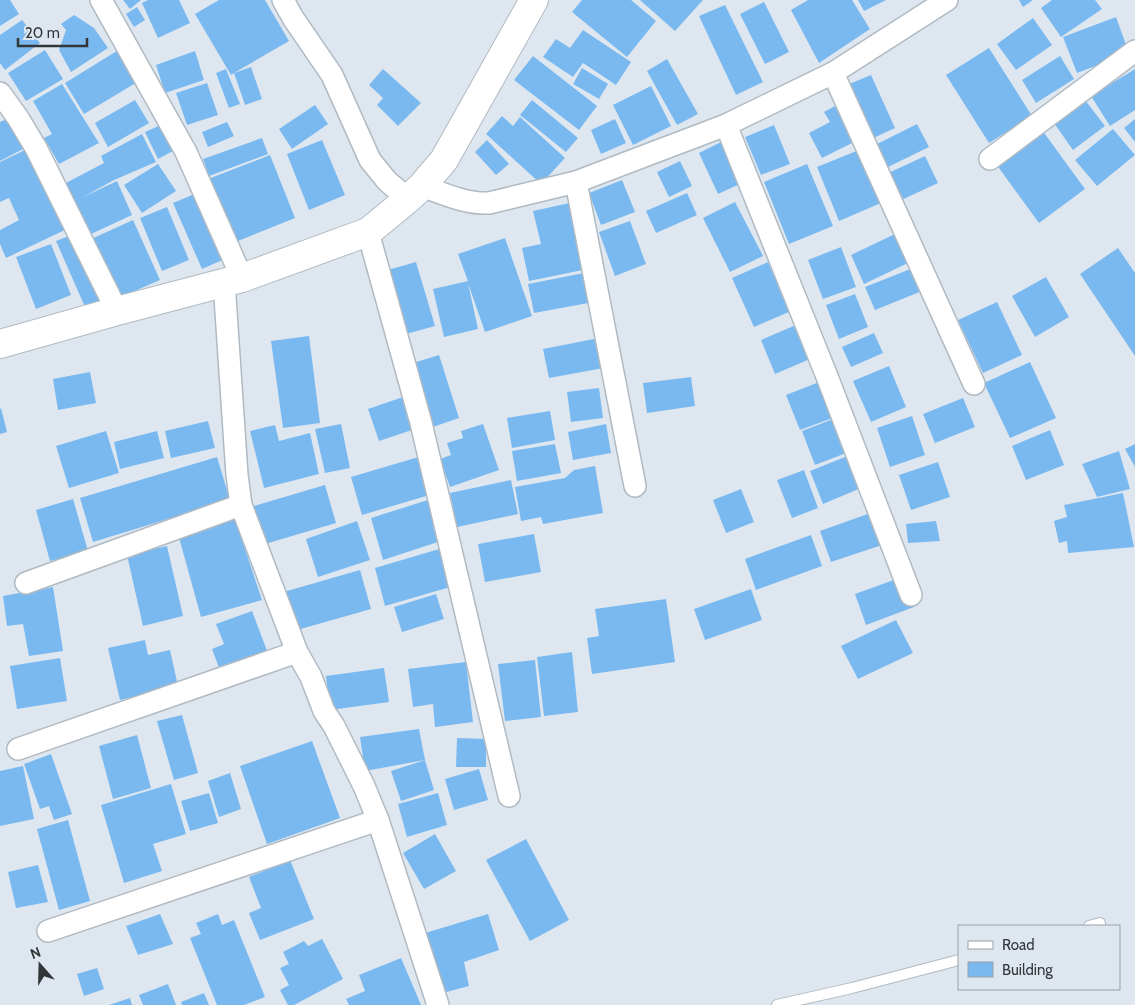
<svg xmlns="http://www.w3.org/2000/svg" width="1135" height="1005" viewBox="0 0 1135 1005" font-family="Cabin,sans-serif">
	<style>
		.building { fill: #7ab9f0 }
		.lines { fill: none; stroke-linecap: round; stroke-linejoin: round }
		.service-casing { stroke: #b0bac2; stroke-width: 12 }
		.minor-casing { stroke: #b0bac2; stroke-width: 24 }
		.secondary-casing { stroke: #b0bac2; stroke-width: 30 }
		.service { stroke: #fff; stroke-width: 10 }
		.minor { stroke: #fff; stroke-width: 21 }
		.secondary { stroke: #fff; stroke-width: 28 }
	</style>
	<rect width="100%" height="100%" fill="#dee7f0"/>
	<g class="building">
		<path d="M0,0h10l9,14 -19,12z"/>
		<path d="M123,0h18l-11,9z"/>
		<path d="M148,0h31l11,23 -32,15 -16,-35z"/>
		<path d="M219,0h46l24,41 -55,32 17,-6 11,32 -17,6 -11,-32 -3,2 -36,-61z"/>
		<path d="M582,0h49l25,21 -29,36 -55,-45z"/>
		<path d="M640,0h63l-28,31z"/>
		<path d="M808,0h44l18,29 -51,34 -28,-53z"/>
		<path d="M858,0h28l-22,11z"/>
		<path d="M1019,0h14l-10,7z"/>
		<path d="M1052,0h43l7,9 -41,28 -20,-29z"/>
		<path d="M764,2l25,50 -24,12 -25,-50z"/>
		<path d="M725,5l38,77 -27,13 -37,-79z"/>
		<path d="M137,7l8,13 -11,7 -8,-13z"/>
		<path d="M74,15l20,13 14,20 -37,24 -12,-22 7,-20 -5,-6z"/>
		<path d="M1116,17l13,36 -52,20 -14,-36z"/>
		<path d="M1033,18l19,27 -36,25 -19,-26z"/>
		<path d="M22,20l18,23 -35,27 -5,-7v-28z"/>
		<path d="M583,30l48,32 -15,23 -33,-22 -10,14 -30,-20 13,-18 14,9z"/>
		<path d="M989,48l43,68 -43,27 -43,-68z"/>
		<path d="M120,49l19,32 -55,33 -19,-31z"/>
		<path d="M45,50l18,29 -37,22 -18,-28z"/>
		<path d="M195,51l9,29 -39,13 -9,-28z"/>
		<path d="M533,56l64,50 -18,24 -65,-50z"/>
		<path d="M1060,56l14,23 -38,24 -14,-23z"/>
		<path d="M667,59l31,55 -21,11 -30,-54z"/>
		<path d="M582,68l26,16 -9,15 -26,-15z"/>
		<path d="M226,69l14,35 -11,4 -13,-35z"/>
		<path d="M383,69l38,34 -23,23 -21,-21 6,-7 -14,-13z"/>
		<path d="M1135,69v41l-25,16 -19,-30z"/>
		<path d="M871,75l24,53 -28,13 -25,-54z"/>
		<path d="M207,83l11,32 -31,10 -11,-32z"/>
		<path d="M62,84l37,59 -40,21 -15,-26 8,-4 -19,-33z"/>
		<path d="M651,86l20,40 -38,19 -20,-40z"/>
		<path d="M135,100l14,23 -41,24 -13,-24z"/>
		<path d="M532,100l46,38 -12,14 -46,-37z"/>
		<path d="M1085,100l20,26 -32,24 -19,-27z"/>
		<path d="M315,105l13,19 -36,25 -13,-20z"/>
		<path d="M835,106l19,36 -32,16 -13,-25 21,-11 -6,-10z"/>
		<path d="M502,116l11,10 7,-9 45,41 -24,26 -55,-50z"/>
		<path d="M9,118l16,30 -25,13v-39z"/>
		<path d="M615,119l11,24 -25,11 -10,-24z"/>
		<path d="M1135,119v23l-11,-14z"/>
		<path d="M227,122l7,14 -26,11 -6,-15z"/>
		<path d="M163,124l12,26 -17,9 -13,-27z"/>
		<path d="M917,124l12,23 -41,20 -11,-23z"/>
		<path d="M774,125l16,39 -29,11 -16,-38z"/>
		<path d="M1113,129l22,26 -38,31 -22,-26z"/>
		<path d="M1042,130l43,59 -46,34 -43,-59z"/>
		<path d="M142,134l14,28 -42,18 -31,17 34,-16 15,34 -43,20 -25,-51 40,-21 -3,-7z"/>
		<path d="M262,138l6,16 -59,22 -6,-17z"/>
		<path d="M322,140l23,55 -36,15 -22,-56z"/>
		<path d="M487,140l22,24 -13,11 -21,-23z"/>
		<path d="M723,141l19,42 -24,11 -19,-41z"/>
		<path d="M31,147l38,81 -63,30 -6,-14v-14l19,-10 -10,-22 -9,4v-40z"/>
		<path d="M859,150l22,53 -42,18 -22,-54z"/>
		<path d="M270,155l25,63 -62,25 -25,-64z"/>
		<path d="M925,156l13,27 -43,20 -13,-27z"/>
		<path d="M680,161l12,25 -23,11 -12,-25z"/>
		<path d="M158,164l18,27 -34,22 -18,-28z"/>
		<path d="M807,164l26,62 -44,18 -25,-62z"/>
		<path d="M622,180l13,32 -34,13 -12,-32z"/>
		<path d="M197,193l30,65 -25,11 -29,-66z"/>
		<path d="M687,193l10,22 -41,18 -10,-22z"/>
		<path d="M574,202l14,67 -59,12 -7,-33 19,-4 -8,-33z"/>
		<path d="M735,202l28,54 -33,16 -27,-54z"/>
		<path d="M167,207l22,53 -27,11 -22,-53z"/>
		<path d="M133,220l27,60 -44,19 -27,-59z"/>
		<path d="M630,221l16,43 -31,12 -16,-44z"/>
		<path d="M74,234l30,65 -19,8 -29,-66z"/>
		<path d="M895,234l13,29 -44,21 -13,-29z"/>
		<path d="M505,238l27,78 -47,16 -17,-49 10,46 -34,8 -11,-48 35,-8 -10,-27z"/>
		<path d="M51,244l20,51 -35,14 -20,-52z"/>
		<path d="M841,247l15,40 -33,12 -15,-39z"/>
		<path d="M1118,248l17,25v83l-55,-82z"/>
		<path d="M416,262l19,64 -29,8 -18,-64z"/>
		<path d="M768,262l21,50 -35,15 -22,-49z"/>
		<path d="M913,268l9,23 -47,19 -10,-23z"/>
		<path d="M589,272l5,30 -60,11 -6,-29z"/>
		<path d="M1046,277l23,40 -34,20 -23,-41z"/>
		<path d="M855,294l13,33 -29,12 -13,-34z"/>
		<path d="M997,302l25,53 -39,18 -25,-53z"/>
		<path d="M796,325l14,34 -35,15 -14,-34z"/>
		<path d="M874,333l9,20 -32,14 -9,-20z"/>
		<path d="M309,336l11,87 -37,5 -12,-87z"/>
		<path d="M604,337l5,30 -60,11 -6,-29z"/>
		<path d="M439,355l20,63 -29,10 -20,-64z"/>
		<path d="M1030,362l26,56 -46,20 -26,-55z"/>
		<path d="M889,366l17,41 -35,15 -18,-41z"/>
		<path d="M90,372l6,31 -38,7 -5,-31z"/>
		<path d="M691,377l4,29 -48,7 -4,-30z"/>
		<path d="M827,379l14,36 -41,15 -14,-35z"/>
		<path d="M599,388l4,30 -32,4 -4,-30z"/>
		<path d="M403,397l12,32 -36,12 -11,-32z"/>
		<path d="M963,398l12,29 -40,16 -12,-29z"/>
		<path d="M1,408l6,24 -7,2v-25z"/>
		<path d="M550,411l5,29 -43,8 -5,-30z"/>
		<path d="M841,416l13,34 -39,15 -13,-34z"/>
		<path d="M912,416l13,39 -35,12 -13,-39z"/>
		<path d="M208,421l7,27 -44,10 -6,-27z"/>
		<path d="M341,424l9,44 -25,5 -10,-44z"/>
		<path d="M483,424l16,46 -49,17 -10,-28 11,-4 -4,-12 16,-5 -2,-7z"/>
		<path d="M606,424l5,29 -38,7 -5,-28z"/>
		<path d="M275,425l4,16 31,-8 9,41 -55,14 -14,-57z"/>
		<path d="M1050,430l14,35 -38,15 -14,-34z"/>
		<path d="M106,431l13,42 -50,15 -13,-42z"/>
		<path d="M157,431l7,27 -44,11 -6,-27z"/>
		<path d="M555,444l6,29 -44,8 -5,-30z"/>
		<path d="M1135,444v23l-10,-18z"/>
		<path d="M1119,451l11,38 -33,8 -15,-33z"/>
		<path d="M855,453l13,32 -45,19 -13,-33z"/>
		<path d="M422,456l11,38 -71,21 -11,-38z"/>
		<path d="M217,457l13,43 -137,42 -13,-44z"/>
		<path d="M938,462l12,35 -39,13 -12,-35z"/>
		<path d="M595,466l8,47 -60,11 -2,-7 -20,4 -6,-34 50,-9 9,-8z"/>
		<path d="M804,470l14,38 -26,10 -15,-38z"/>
		<path d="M511,480l7,34 -61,13 -7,-34z"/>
		<path d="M325,485l11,38 -71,21 -11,-38z"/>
		<path d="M741,489l13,33 -28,11 -13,-33z"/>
		<path d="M1123,493l11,54 -66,6 -1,-12 -8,2 -5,-22 13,-4 -3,-12z"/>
		<path d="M73,499l15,52 -38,10 -14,-51z"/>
		<path d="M431,499l13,41 -61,20 -12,-42z"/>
		<path d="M876,511l12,32 -57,19 -11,-31z"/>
		<path d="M235,519l27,81 -61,17 -23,-83z"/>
		<path d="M357,521l13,39 -52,17 -12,-38z"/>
		<path d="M936,521l4,20 -32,2 -2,-19z"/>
		<path d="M534,534l7,38 -56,10 -7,-38z"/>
		<path d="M811,535l11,31 -66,24 -11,-31z"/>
		<path d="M167,546l16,70 -40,10 -16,-71z"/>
		<path d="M446,547l11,38 -72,21 -10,-38z"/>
		<path d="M360,570l11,39 -81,23 -10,-39z"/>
		<path d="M902,577l12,30 -48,18 -11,-31z"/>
		<path d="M53,587l10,64 -34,5 -6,-32 -16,2 -4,-30z"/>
		<path d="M751,589l11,31 -57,20 -11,-31z"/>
		<path d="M436,594l8,25 -42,13 -8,-25z"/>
		<path d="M666,599l9,63 -83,12 -5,-36 12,-2 -4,-27z"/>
		<path d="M252,611l17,45 -48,17 -9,-24 12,-5 -8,-20z"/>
		<path d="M896,620l17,33 -55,26 -17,-33z"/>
		<path d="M145,640l3,15 22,-5 8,36 -58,14 -12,-52z"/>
		<path d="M572,652l6,60 -34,4 -7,-59z"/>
		<path d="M60,658l7,43 -50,8 -7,-43z"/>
		<path d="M535,660l6,57 -36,4 -7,-57z"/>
		<path d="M466,662l7,60 -38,5 -2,-23 -20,3 -5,-38z"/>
		<path d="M384,668l5,34 -59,8 -4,-34z"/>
		<path d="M182,715l16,58 -24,7 -17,-59z"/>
		<path d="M419,729l6,31 9,30 -33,11 -10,-30 34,-11 -60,11 -5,-34z"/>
		<path d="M137,735l14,53 -38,11 -14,-53z"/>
		<path d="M457,738l29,1v28h-30z"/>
		<path d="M312,741l28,77 -73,26 -27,-78z"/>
		<path d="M51,754l21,60 -18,6 -5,-14 -9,3 -16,-45z"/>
		<path d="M23,766l11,53 -34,7v-55z"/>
		<path d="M479,769l9,31 -34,10 -9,-31z"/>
		<path d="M230,773l11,36 -22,8 -11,-36z"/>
		<path d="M171,784l15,50 -33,10 9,27 -38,12 -23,-78z"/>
		<path d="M209,793l9,30 -28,8 -9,-30z"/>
		<path d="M438,793l9,32 -40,12 -9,-33z"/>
		<path d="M68,820l22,81 -31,9 -22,-81z"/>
		<path d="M435,834l21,37 -32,18 -21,-36z"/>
		<path d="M526,839l43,81 -39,21 -44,-81z"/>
		<path d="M290,860l24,59 -54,21 -11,-27 12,-5 -12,-31z"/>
		<path d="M38,865l10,37 -32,6 -8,-36z"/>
		<path d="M160,914l13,30 -35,11 -12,-29z"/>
		<path d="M218,914l4,11 12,-5 31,77 -21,8h-27l-27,-67 11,-4 -5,-11z"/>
		<path d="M488,914l11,36 -35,12 5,24 -30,8 -17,-60z"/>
		<path d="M322,939l21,40 -49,26h-6l-8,-15 9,-5 -9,-17 9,-4 -6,-12 21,-11 4,5z"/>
		<path d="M401,958l20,47h-72l-3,-6 19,-8 -6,-16z"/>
		<path d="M97,968l7,21 -20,7 -7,-22z"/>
		<path d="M168,984l8,21h-33l-4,-10z"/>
		<path d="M204,993l5,12h-27l-1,-3z"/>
		<path d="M130,998l2,7h-23z"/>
	</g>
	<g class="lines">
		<g class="service-casing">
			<g id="service">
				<path d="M1089,926l11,-3"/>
				<path d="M777,1005l75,-17 107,-28"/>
			</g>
		</g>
		<g class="minor-casing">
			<g id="minor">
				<path d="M101,0l85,152 56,126"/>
				<path d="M283,0l10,18 39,57 38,85 17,21 21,18"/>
				<path d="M833,73l141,311"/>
				<path d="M0,93l18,25 18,30 81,163"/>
				<path d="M726,125l102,254 83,216"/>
				<path d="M990,159l145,-108"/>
				<path d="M576,182l59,304"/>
				<path d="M422,186c22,8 44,18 67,17l87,-21 150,-57 107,-52 114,-73"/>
				<path d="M368,232l53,191 88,373"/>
				<path d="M224,282l13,193 4,30 56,147 14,25 13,34 10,15 30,60 14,34 60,185"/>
				<path d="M26,583l215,-78"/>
				<path d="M18,749l279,-97"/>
				<path d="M48,931l330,-111"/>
			</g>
		</g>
		<g class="secondary-casing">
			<path id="secondary" d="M0,344l117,-33 125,-33 126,-46 40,-33 14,-13 22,-26 90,-160"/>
		</g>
		<use href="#service" class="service"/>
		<use href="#minor" class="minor"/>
		<use href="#secondary" class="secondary"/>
	</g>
	<rect x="958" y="925" width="162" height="65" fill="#dee7f0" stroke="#99a0a7"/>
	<rect x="968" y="941" width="25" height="8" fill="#ffffff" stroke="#99a0a7"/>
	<text x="1002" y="950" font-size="15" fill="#323639">Road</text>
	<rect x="968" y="962" width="25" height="15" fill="#7ab9f0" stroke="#99a0a7"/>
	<text x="1002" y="975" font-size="15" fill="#323639">Building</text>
	<g transform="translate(40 965) rotate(340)" stroke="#dee7f0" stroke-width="4" paint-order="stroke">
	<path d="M0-4L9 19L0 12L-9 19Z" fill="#323639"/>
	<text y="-8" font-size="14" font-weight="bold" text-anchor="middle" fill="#323639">N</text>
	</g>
	<path d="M18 38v8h69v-8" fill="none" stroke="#323639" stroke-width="2.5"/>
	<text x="25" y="38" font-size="15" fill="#323639" stroke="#dee7f0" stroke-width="4" paint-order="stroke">20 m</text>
</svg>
